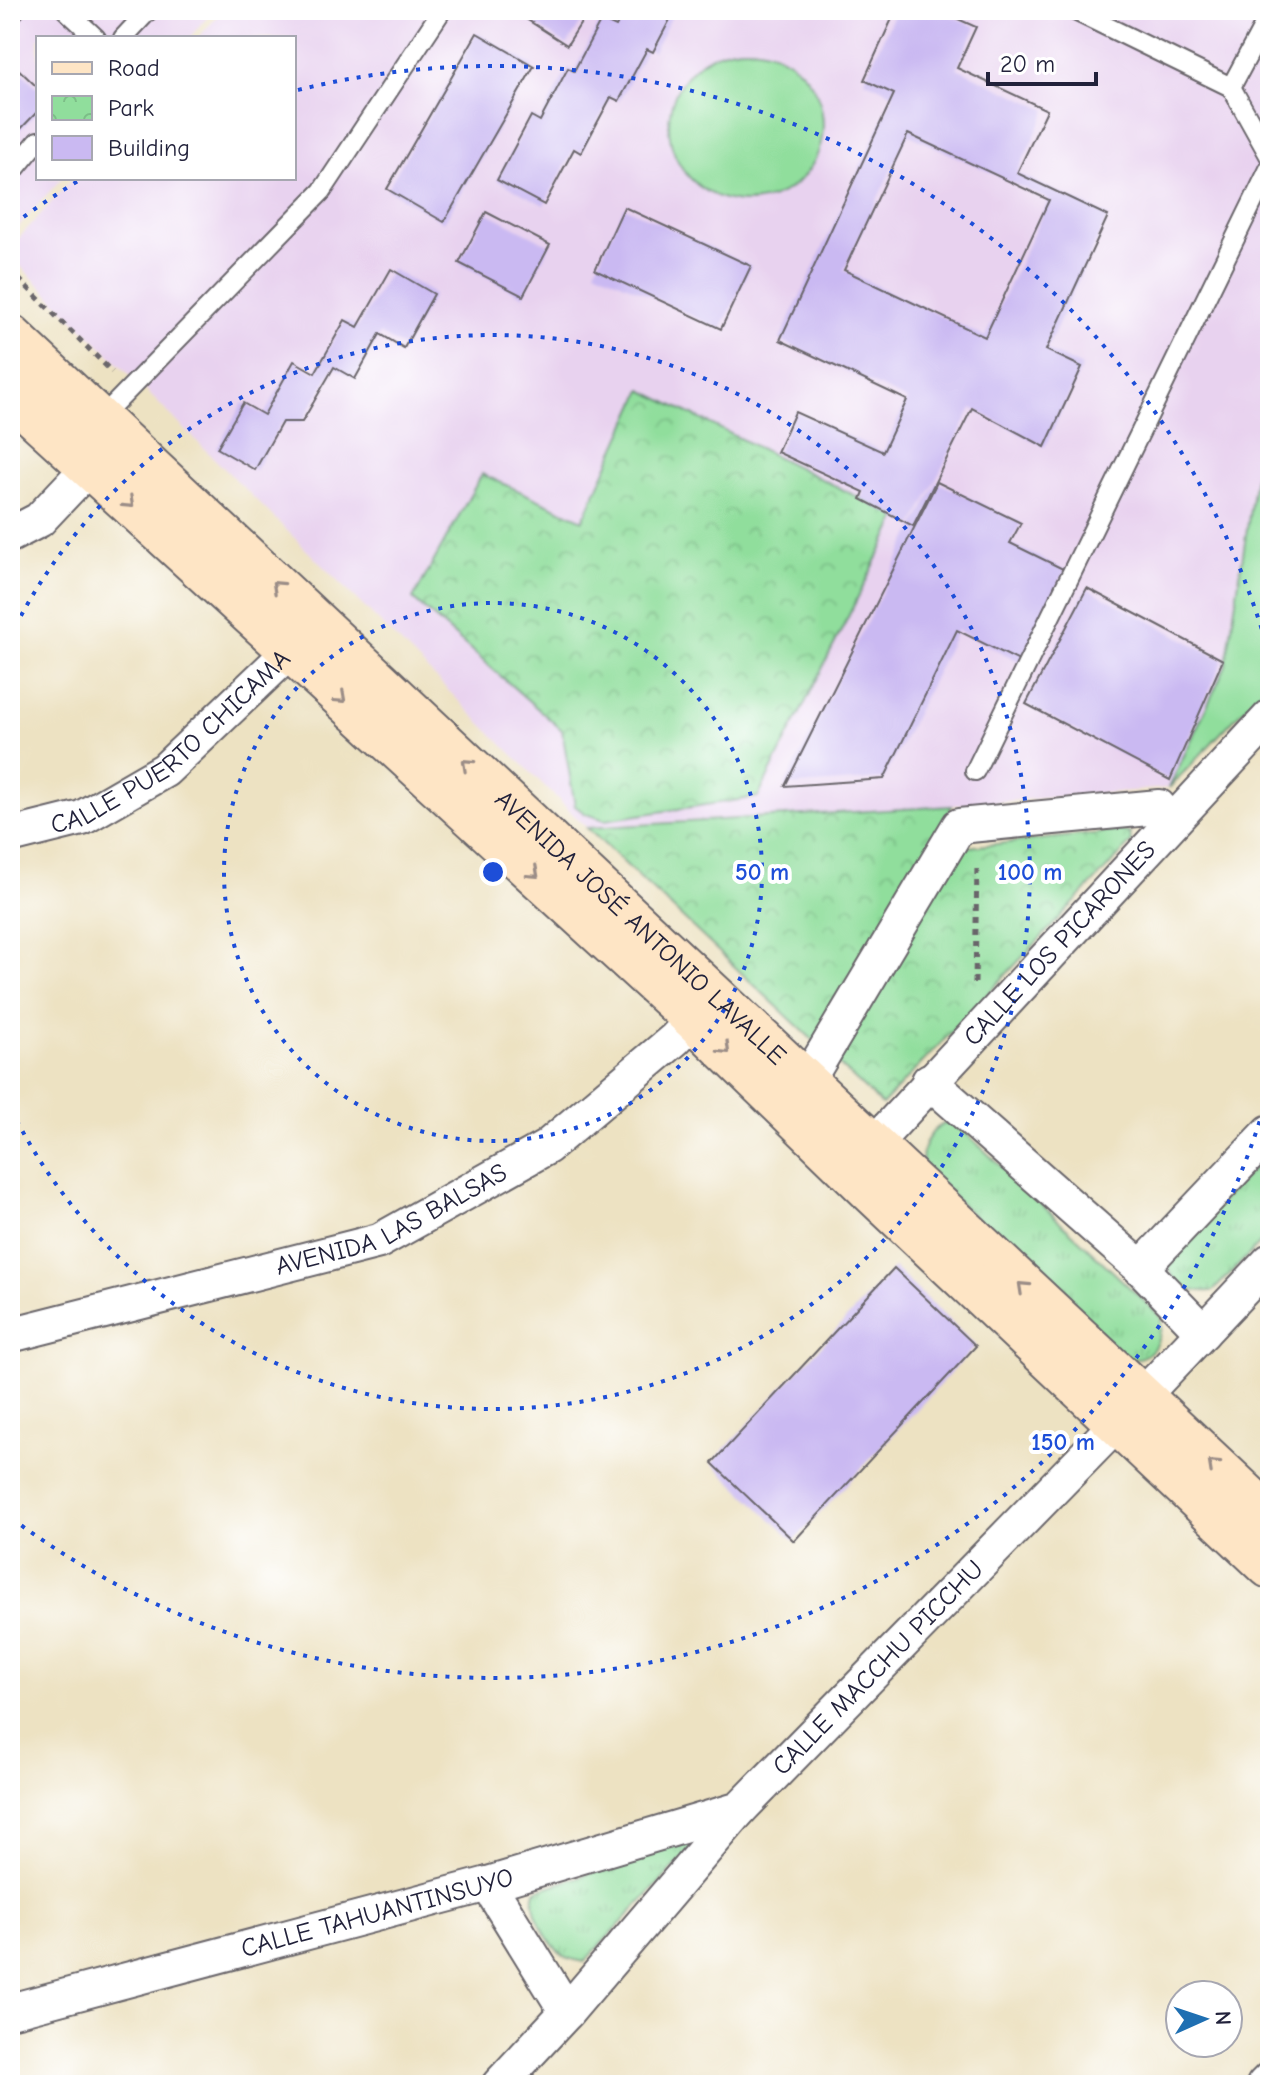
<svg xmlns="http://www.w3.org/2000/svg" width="1280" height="2095" viewBox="0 0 1280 2095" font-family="'Comic Neue',sans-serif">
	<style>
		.built { fill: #e8d2ef }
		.grass { fill: url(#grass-tufts); stroke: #59806c; stroke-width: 2 }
		.park { fill: url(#park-crowns); stroke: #59806c; stroke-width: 2 }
		.garden { fill: #90de9c; stroke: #59806c; stroke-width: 2 }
		.building { fill: #cab9f2; fill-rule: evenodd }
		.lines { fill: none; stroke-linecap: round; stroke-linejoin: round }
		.lane-casing { stroke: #69656a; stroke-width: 22 }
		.street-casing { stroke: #69656a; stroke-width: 38 }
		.secondary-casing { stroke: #69656a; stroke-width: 48 }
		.path { stroke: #69656a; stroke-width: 5; stroke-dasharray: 6 6; stroke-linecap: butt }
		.lane { stroke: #fff; stroke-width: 18 }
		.street { stroke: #fff; stroke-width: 34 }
		.secondary { stroke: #fee5c5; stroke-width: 44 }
		.oneway { stroke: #9b8d87 }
		.ring { fill: none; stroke: #1d4ed8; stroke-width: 4; stroke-dasharray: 4 8 }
		.labels { text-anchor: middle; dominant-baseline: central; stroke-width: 8; stroke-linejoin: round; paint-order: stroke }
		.street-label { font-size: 26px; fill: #22223b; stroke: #fff }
		.centre { fill: #1d4ed8; stroke: #fff; stroke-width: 4 }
		.ring-label { font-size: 24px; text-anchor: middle; font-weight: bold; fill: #1d4ed8; stroke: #fff; stroke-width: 8; stroke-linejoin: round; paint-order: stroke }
	</style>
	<defs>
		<pattern id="grass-tufts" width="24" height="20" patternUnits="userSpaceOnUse" patternTransform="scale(2)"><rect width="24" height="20" fill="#90de9c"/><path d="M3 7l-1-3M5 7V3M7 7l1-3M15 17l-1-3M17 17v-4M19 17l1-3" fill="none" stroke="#7cbe87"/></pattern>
		<pattern id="park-crowns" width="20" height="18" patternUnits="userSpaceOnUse" patternTransform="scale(2)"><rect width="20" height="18" fill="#90de9c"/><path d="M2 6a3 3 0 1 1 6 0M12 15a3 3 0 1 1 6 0" fill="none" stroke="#7cbe87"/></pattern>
	</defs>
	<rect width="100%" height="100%" fill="#fff"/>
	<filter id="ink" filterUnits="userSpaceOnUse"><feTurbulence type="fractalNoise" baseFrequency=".0125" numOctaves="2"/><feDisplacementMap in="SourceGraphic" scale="16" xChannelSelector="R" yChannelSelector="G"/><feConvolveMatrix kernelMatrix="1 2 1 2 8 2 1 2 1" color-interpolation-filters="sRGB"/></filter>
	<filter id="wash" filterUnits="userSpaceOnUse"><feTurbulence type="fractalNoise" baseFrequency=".006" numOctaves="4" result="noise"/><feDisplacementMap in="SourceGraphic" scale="32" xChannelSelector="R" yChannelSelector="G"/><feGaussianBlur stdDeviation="1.8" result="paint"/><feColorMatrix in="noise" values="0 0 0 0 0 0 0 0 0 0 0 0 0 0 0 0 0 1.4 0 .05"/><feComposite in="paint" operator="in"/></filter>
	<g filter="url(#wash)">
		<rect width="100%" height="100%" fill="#ede2c2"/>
		<g class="built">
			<path d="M10,10h204l-25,28h-151v140h24l-52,58z"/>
			<path d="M223,10h1047v365l-45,290 -56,123 -209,17 -374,22 -576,-571v-8l63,-70h221v-140h-96z"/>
		</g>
		<g class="grass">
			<path d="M953,1121l208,196c1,24 -7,42 -33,42l-204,-189c-6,-22 6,-44 29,-49z"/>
			<path d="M1270,1151v82l-57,58c-27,2 -42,-5 -46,-33z"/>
			<path d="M703,1837l-119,125c-6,-2 -14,-2 -19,-6 -17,-11 -36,-45 -30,-65z"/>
		</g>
		<g class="park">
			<path d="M642,390l256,127 -140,280 -153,23 -19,-6 -11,-8 -13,-76 -149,-131 69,-125 101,46z"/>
			<path d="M952,806l-23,45 192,-20 9,2 1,10 -249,262 -295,-277z"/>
		</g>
		<g class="garden">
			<circle cx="746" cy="125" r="77"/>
			<path d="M1270,380v301l-101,107 57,-123z"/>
		</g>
		<g id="blocks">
			<g class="building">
				<path d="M512,10h77l-22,35z"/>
				<path d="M625,10h50l-22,42 -6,-3 -28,52 -8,-4 -30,56 -7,-4 -30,56 -47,-25 34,-64 9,5 28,-53 6,3 27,-51 15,7z"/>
				<path d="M896,10h42l38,17 -19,41 90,42 -30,63 91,43 -62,134 36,17 -37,80 -73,-39 -59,118 -52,-27 3,-7 -87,-40 18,-40 88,40 24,-52 -127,-60 114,-246 -30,-14zM908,134l141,66 -64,137 -141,-67z"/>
				<path d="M477,33l57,33 -90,156 -57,-33z"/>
				<path d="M10,61l28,27v23l-28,29z"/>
				<path d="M624,207l127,59 -30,63 -126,-59z"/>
				<path d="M486,212l64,33 -27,51 -64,-33z"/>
				<path d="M391,269l43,25 -30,54 -24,-14 -25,45 -21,-12 -32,55h-20l-27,48 -38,-22 26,-45 21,12 30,-54 21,12 30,-53 13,7z"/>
				<path d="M937,482l84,41 -11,20 55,27 -44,92 -64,-32 -73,149 -99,7z"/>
				<path d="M1087,588l136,72 -53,120 -144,-76z"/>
				<path d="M894,1268l82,78 -182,195 -82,-78z"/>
			</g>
		</g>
	</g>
	<g filter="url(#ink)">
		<use href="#blocks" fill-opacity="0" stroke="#69656a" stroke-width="2"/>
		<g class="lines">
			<g class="lane-casing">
				<g id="lane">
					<path d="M66,10l30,28"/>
					<path d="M1073,10l158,77 39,-73"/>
					<path d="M10,14l5,-4"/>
					<path d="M123,38l26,-28"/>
					<path d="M1231,87l39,70"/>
					<path d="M10,175l28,-34"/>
					<path d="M99,420l223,-229 120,-181"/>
					<path d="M975,771l295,-604"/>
				</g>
			</g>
			<g class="street-casing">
				<g id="street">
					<path d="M10,535l29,-15 67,-71"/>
					<path id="s1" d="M10,836l72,-18 83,-48 143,-136"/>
					<path d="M807,1081l152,-255 200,-19 12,15"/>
					<path d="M929,1081l212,187 62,64"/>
					<path id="s2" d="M857,1162l413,-445"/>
					<path d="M1141,1268l129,-136"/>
					<path id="s3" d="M10,1335l369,-94 168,-94 128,-108 34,-37"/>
					<path d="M488,1884l79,128"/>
					<path id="s4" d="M10,2011l478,-127 252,-75"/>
					<path id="s5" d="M499,2085l68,-73 173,-203 361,-369 169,-179"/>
					<path d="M1264,2085l6,-6"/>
				</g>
			</g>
			<g class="secondary-casing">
				<g id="secondary">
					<path id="s6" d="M10,337l1260,1181"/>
					<path d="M10,393l684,625 176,171 400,377"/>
				</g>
			</g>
			<g class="path">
				<path d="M10,270l102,102"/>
				<path d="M975,983l2,-118"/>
			</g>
			<use href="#lane" class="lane"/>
			<use href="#street" class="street"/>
			<use href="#secondary" class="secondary"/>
		</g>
		<defs><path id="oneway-chevron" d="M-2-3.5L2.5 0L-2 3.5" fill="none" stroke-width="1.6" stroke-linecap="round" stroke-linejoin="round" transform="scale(2)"/></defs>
		<g class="oneway">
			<use href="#oneway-chevron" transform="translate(129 503) rotate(43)"/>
			<use href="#oneway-chevron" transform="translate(277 586) rotate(-137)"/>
			<use href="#oneway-chevron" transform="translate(341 698) rotate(42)"/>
			<use href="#oneway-chevron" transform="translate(467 764) rotate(-137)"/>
			<use href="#oneway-chevron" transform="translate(534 873) rotate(42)"/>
			<use href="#oneway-chevron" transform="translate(725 1049) rotate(44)"/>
			<use href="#oneway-chevron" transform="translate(1023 1287) rotate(-137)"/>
			<use href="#oneway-chevron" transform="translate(1213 1465) rotate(-137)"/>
		</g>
	</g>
	<g class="ring">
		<circle cx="493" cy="872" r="269"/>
		<path d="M10 637A537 537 0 1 1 10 1107"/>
		<path d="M1270 1087A806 806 0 0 1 14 1520M14 224A806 806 0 0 1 78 181M298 90A806 806 0 0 1 1270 657"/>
	</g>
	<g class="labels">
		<g class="street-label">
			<text stroke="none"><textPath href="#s1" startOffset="190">CALLE PUERTO CHICAMA</textPath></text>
			<text stroke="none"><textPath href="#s6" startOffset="864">AVENIDA JOSÉ ANTONIO LAVALLE</textPath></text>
			<text stroke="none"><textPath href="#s2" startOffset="298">CALLE LOS PICARONES</textPath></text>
			<text stroke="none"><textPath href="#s3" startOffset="400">AVENIDA LAS BALSAS</textPath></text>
			<text stroke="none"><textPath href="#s5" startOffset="564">CALLE MACCHU PICCHU</textPath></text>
			<text stroke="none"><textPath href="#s4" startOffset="380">CALLE TAHUANTINSUYO</textPath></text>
		</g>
	</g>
	<circle cx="493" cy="872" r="12" class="centre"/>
	<g class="ring-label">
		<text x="762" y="880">50 m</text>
		<text x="1030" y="880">100 m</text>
		<text x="1063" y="1450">150 m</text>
	</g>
	<rect width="1280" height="2095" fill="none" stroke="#fff" stroke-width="40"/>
	<rect x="36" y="36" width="260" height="144" fill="#ffffff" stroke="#a7a7b1" stroke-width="2"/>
	<rect x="52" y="62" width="40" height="12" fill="#fee5c5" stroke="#a7a7b1" stroke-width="2"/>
	<text x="108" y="76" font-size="24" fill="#22223b">Road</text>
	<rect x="52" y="96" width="40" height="24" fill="url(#park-crowns)" stroke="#a7a7b1" stroke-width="2"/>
	<text x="108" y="116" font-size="24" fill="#22223b">Park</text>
	<rect x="52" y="136" width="40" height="24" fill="#cab9f2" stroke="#a7a7b1" stroke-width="2"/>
	<text x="108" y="156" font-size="24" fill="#22223b">Building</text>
	<g transform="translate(1204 2019) rotate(87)"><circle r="38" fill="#ffffff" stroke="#a7a7b1" stroke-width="2"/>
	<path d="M0-6L14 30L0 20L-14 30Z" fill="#1f6fb2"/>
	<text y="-12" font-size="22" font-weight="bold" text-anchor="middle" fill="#22223b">N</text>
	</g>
	<path d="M988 72v12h108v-12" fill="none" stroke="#22223b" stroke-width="4"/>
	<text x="1000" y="72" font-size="24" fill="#22223b" stroke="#ffffff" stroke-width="6" paint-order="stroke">20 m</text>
</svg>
